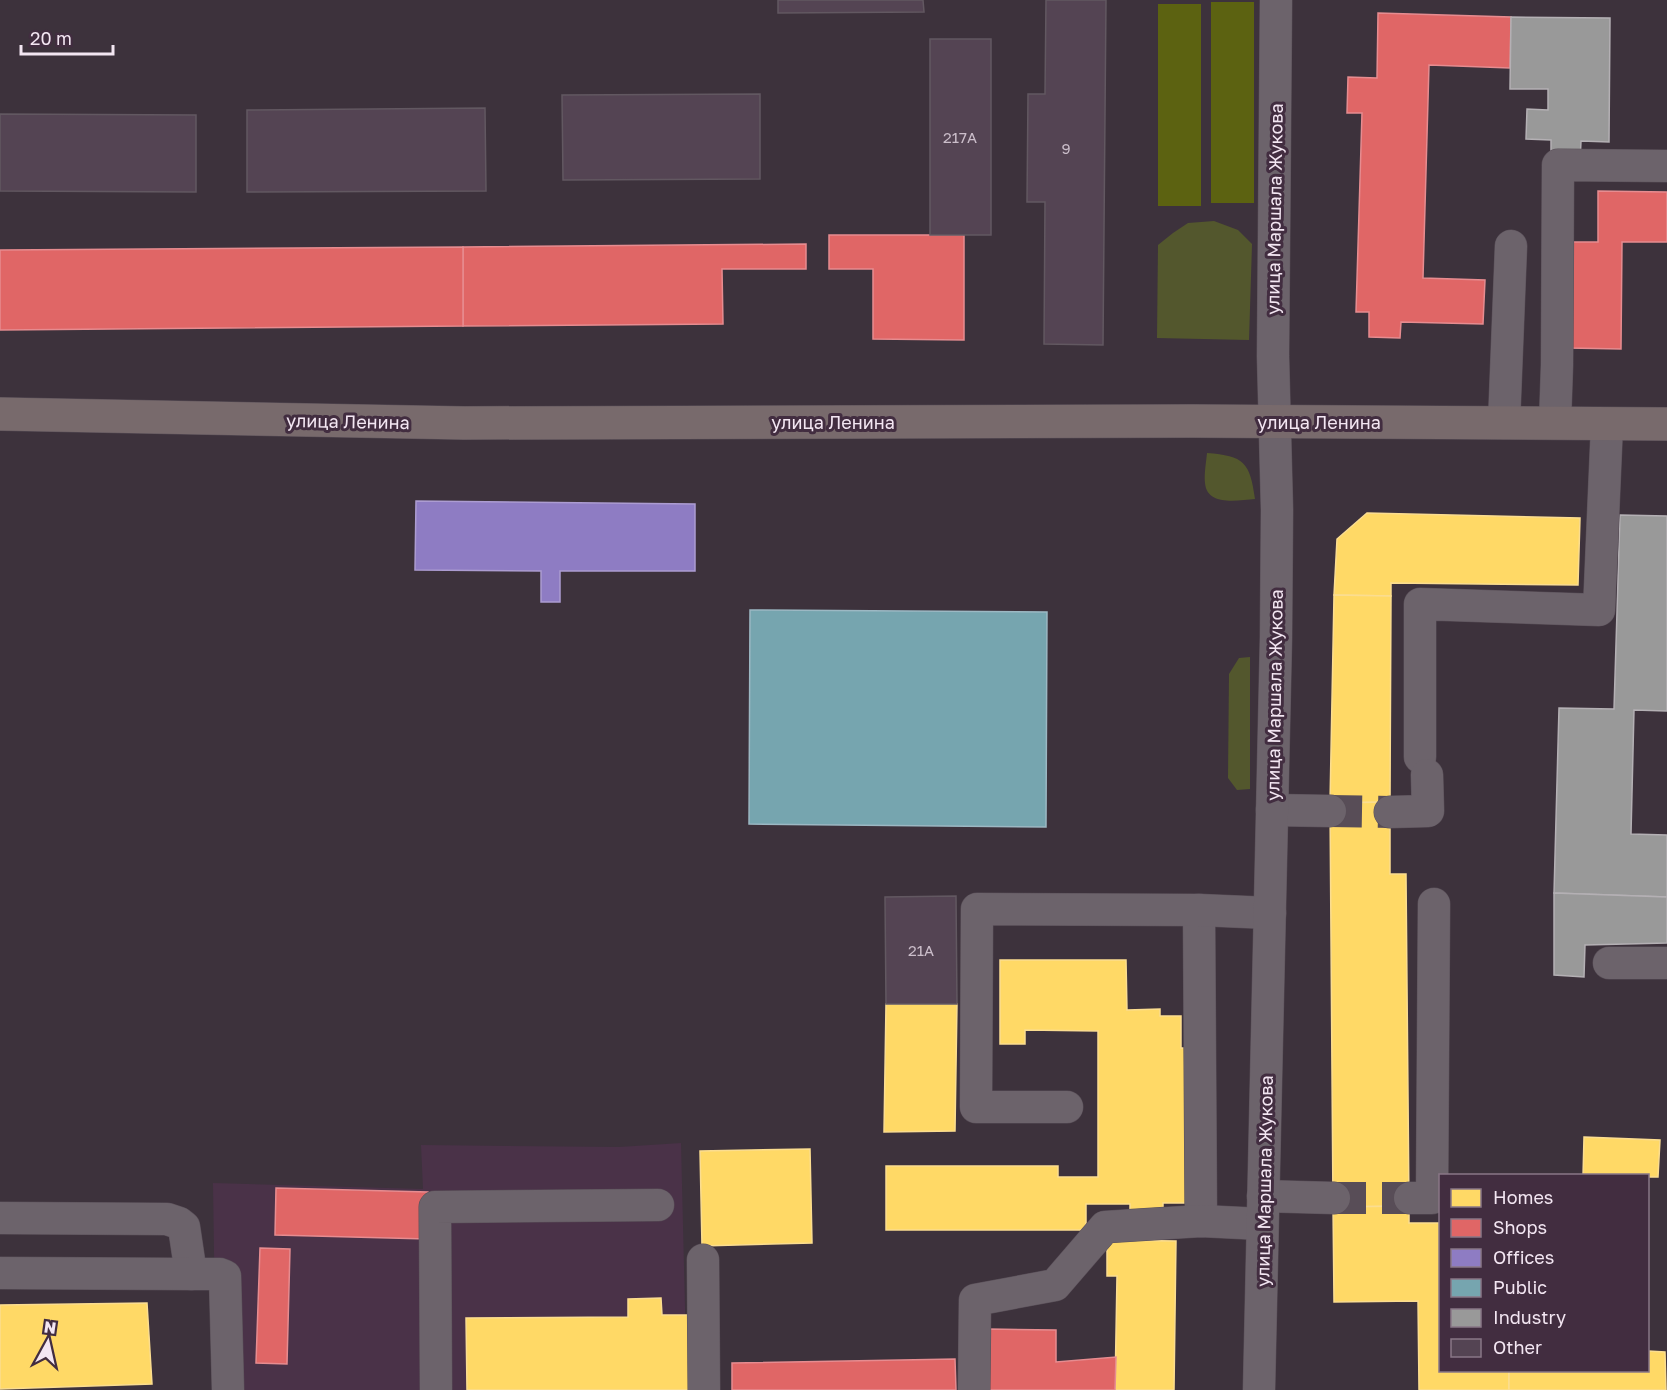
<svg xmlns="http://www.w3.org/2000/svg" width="1667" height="1390" viewBox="0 0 1667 1390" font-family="'Golos Text',sans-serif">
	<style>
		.built { fill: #4a3248 }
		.green { fill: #53572d }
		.forest { fill: #5c6211 }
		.homes { fill: #ffd966; stroke: #fbdd90; stroke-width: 1.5 }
		.shops { fill: #e06666; stroke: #e68c90; stroke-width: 1.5 }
		.offices { fill: #8e7cc3; stroke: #ac9cd1; stroke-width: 1.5 }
		.public { fill: #76a5af; stroke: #9cb8c3; stroke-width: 1.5 }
		.industry { fill: #999; stroke: #b4b0b4; stroke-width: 1.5 }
		.building { fill: #544453; stroke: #625861; stroke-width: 1.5 }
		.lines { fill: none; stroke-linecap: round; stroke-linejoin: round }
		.minor-tunnel { stroke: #584d57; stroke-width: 32; stroke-dasharray: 32 16; stroke-linecap: butt }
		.minor-casing { stroke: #594f58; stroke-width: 33 }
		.major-casing { stroke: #594f58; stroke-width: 34 }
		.minor { stroke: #6c636b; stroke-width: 32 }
		.major { stroke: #786a6c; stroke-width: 33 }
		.labels { text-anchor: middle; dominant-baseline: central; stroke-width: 6; stroke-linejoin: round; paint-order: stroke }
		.number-label { font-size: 15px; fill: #cbbeca }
		.street-label { font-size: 18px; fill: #f3e6f2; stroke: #422d40 }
	</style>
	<rect width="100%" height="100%" fill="#3d323c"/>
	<path class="built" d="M681,1143l6,247h-471l-3,-207 210,6 -2,-44 198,2z"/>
	<g class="green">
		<path d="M1214,221l24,9 14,14 -3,96 -92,-2 1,-93 15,-12 15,-10z"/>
		<path d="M1207,453c37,3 43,9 48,46 -16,1 -48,8 -50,-16 -1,-9 1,-20 2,-30z"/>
		<path d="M1250,657v132l-13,1 -9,-12 1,-104 10,-16z"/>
	</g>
	<g class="forest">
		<rect x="1211" y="2" width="43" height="201"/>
		<rect x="1158" y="4" width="43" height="202"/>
	</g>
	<g class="homes">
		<path d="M1367,513l213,5 -2,67 -187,-2v13l-57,-1 3,-56z"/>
		<path d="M1334,595l57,1 -1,206 -60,1z"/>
		<path d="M1390,802v72h16l3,332 -76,1 -3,-404z"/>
		<path d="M1000,960h126l1,50 33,-1v7h21v32h8v155h-26v8h-33v-7h-44v26h-200v-64h172v11h40v-146l-73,-1v14h-25z"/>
		<path d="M886,1004h71l-2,127 -71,1z"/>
		<path d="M1584,1137l76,3 -2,37h-10v-1h-65z"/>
		<path d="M810,1149l2,94 -110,3 -2,-95z"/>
		<path d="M1409,1206v17h31v147h69v20h-90l-1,-89 -84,1 -1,-95z"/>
		<path d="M1107,1240l69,1 -2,149h-59l2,-114h-10z"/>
		<path d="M661,1298l1,17h35l-1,75h-229l-1,-72 162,-1v-18z"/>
		<path d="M147,1303l5,81 -152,5v-84z"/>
		<path d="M1648,1351l17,1 1,38h-157v-20h139z"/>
	</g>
	<g class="shops">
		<path d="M1378,13l133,4 -1,51 -81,-3 -6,213 62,2 -2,44 -82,-2 -1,16 -31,-1v-25h-13l6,-199h-15l1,-36 29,1z"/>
		<path d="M1598,191l69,1v50h-45l-1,107 -52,-1 1,-106h28z"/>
		<path d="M829,235h135v105l-91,-1v-70h-44z"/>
		<path d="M806,244v25h-84l1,55 -260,2v-79z"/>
		<path d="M463,247v79l-463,4v-80z"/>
		<path d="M276,1188l152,4 -1,47 -152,-4z"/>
		<path d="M260,1248l30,1 -3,115 -31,-1z"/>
		<path d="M989,1329l67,1v32l60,-5 -1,33h-127z"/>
		<path d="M955,1359l1,31h-224v-27z"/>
	</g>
	<path class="offices" d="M416,501l279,3v67h-135v31h-19v-31l-126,-1z"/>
	<path class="public" d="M750,610l297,2 -1,215 -297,-3z"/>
	<g class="industry">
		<path d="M1511,17l99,1 -1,124 -28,-1 -1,23h-29v-24l-25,-1 1,-30 21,1v-21h-38z"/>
		<path d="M1620,515l47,1v195l-33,-1 -3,124 36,1v62l-113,-4 5,-185 55,1z"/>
		<path d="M1554,893l113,4v46l-82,2 -1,32 -30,-2z"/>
	</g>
	<g class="building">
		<path d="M778,0h145l1,12 -146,1z"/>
		<path d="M1046,0h60l-3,345 -59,-1 1,-142h-18l1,-108h17z"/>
		<rect x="930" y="39" width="61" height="196"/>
		<path d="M760,94v85l-197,1 -1,-85z"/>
		<path d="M485,108l1,83 -239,1v-82z"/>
		<path d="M0,114l196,1v77l-196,-1z"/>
		<path d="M956,896l1,108h-71l-1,-107z"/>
	</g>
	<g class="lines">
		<g class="minor-tunnel">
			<path d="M1330,811l60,1"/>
			<path d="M1334,1198h76"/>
		</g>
		<g class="minor-casing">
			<g id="minor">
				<path d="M1504,423l7,-177"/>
				<path d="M1555,423l2,-58 1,-200 109,1"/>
				<path d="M1420,757v-153l179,6 8,-186"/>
				<path d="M1272,810l58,1"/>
				<path d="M1390,812l38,-1 -1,-36"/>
				<path d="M1199,910l2,311"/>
				<path d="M1609,963h58"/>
				<path d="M1067,1107h-91l1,-198 222,1 71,3"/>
				<path d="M1263,1196l71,2"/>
				<path d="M1410,1198h22l2,-294"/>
				<path d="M0,1218l167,1 12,4 5,4 7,47"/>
				<path d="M703,1260l1,130"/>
				<path d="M0,1273l191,1h29l5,2 3,114"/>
				<path d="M436,1390l-1,-183 223,-2"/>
				<path d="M974,1390l1,-90 80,-15 50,-58 96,-6 61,3"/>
				<path d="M1259,1390l17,-753 1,-127 -4,-154 3,-356"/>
			</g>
		</g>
		<g class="major-casing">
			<path id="major" d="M0,414l464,9 729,-2 474,3"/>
		</g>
		<use href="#minor" class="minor"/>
		<use href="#major" class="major"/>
	</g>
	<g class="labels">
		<g class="number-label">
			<text x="960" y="137">217А</text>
			<text x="1066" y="148">9</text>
			<text x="921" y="950">21А</text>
		</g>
		<g class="street-label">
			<text transform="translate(1274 209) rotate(-89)">улица Маршала Жукова</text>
			<text transform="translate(348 421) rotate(1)">улица Ленина</text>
			<text x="833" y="422">улица Ленина</text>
			<text x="1319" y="422">улица Ленина</text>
			<text transform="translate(1274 695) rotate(-89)">улица Маршала Жукова</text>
			<text transform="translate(1264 1181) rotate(-89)">улица Маршала Жукова</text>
		</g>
	</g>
	<rect x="1439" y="1174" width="210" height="198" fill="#422d40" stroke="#897787" stroke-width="1.5"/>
	<rect x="1451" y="1189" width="30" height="18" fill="#ffd966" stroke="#897787" stroke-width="1.5"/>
	<text x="1493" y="1204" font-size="18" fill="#f3e6f2">Homes</text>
	<rect x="1451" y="1219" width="30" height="18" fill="#e06666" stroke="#897787" stroke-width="1.5"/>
	<text x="1493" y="1234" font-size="18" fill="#f3e6f2">Shops</text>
	<rect x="1451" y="1249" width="30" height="18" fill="#8e7cc3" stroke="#897787" stroke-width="1.5"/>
	<text x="1493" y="1264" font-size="18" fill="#f3e6f2">Offices</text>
	<rect x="1451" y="1279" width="30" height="18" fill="#76a5af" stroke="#897787" stroke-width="1.5"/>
	<text x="1493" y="1294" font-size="18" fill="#f3e6f2">Public</text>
	<rect x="1451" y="1309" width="30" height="18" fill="#999999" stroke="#897787" stroke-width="1.5"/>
	<text x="1493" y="1324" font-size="18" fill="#f3e6f2">Industry</text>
	<rect x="1451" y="1339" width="30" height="18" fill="#544453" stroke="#897787" stroke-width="1.5"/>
	<text x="1493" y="1354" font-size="18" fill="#f3e6f2">Other</text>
	<g transform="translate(48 1342) rotate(8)" stroke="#422d40" stroke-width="4.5" paint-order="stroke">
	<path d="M0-4.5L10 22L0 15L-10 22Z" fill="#f3e6f2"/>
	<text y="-9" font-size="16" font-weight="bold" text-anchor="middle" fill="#f3e6f2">N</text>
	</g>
	<path d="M21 45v9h92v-9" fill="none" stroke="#f3e6f2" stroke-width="3"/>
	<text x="30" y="45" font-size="18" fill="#f3e6f2" stroke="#422d40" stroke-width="4.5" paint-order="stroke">20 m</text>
</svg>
